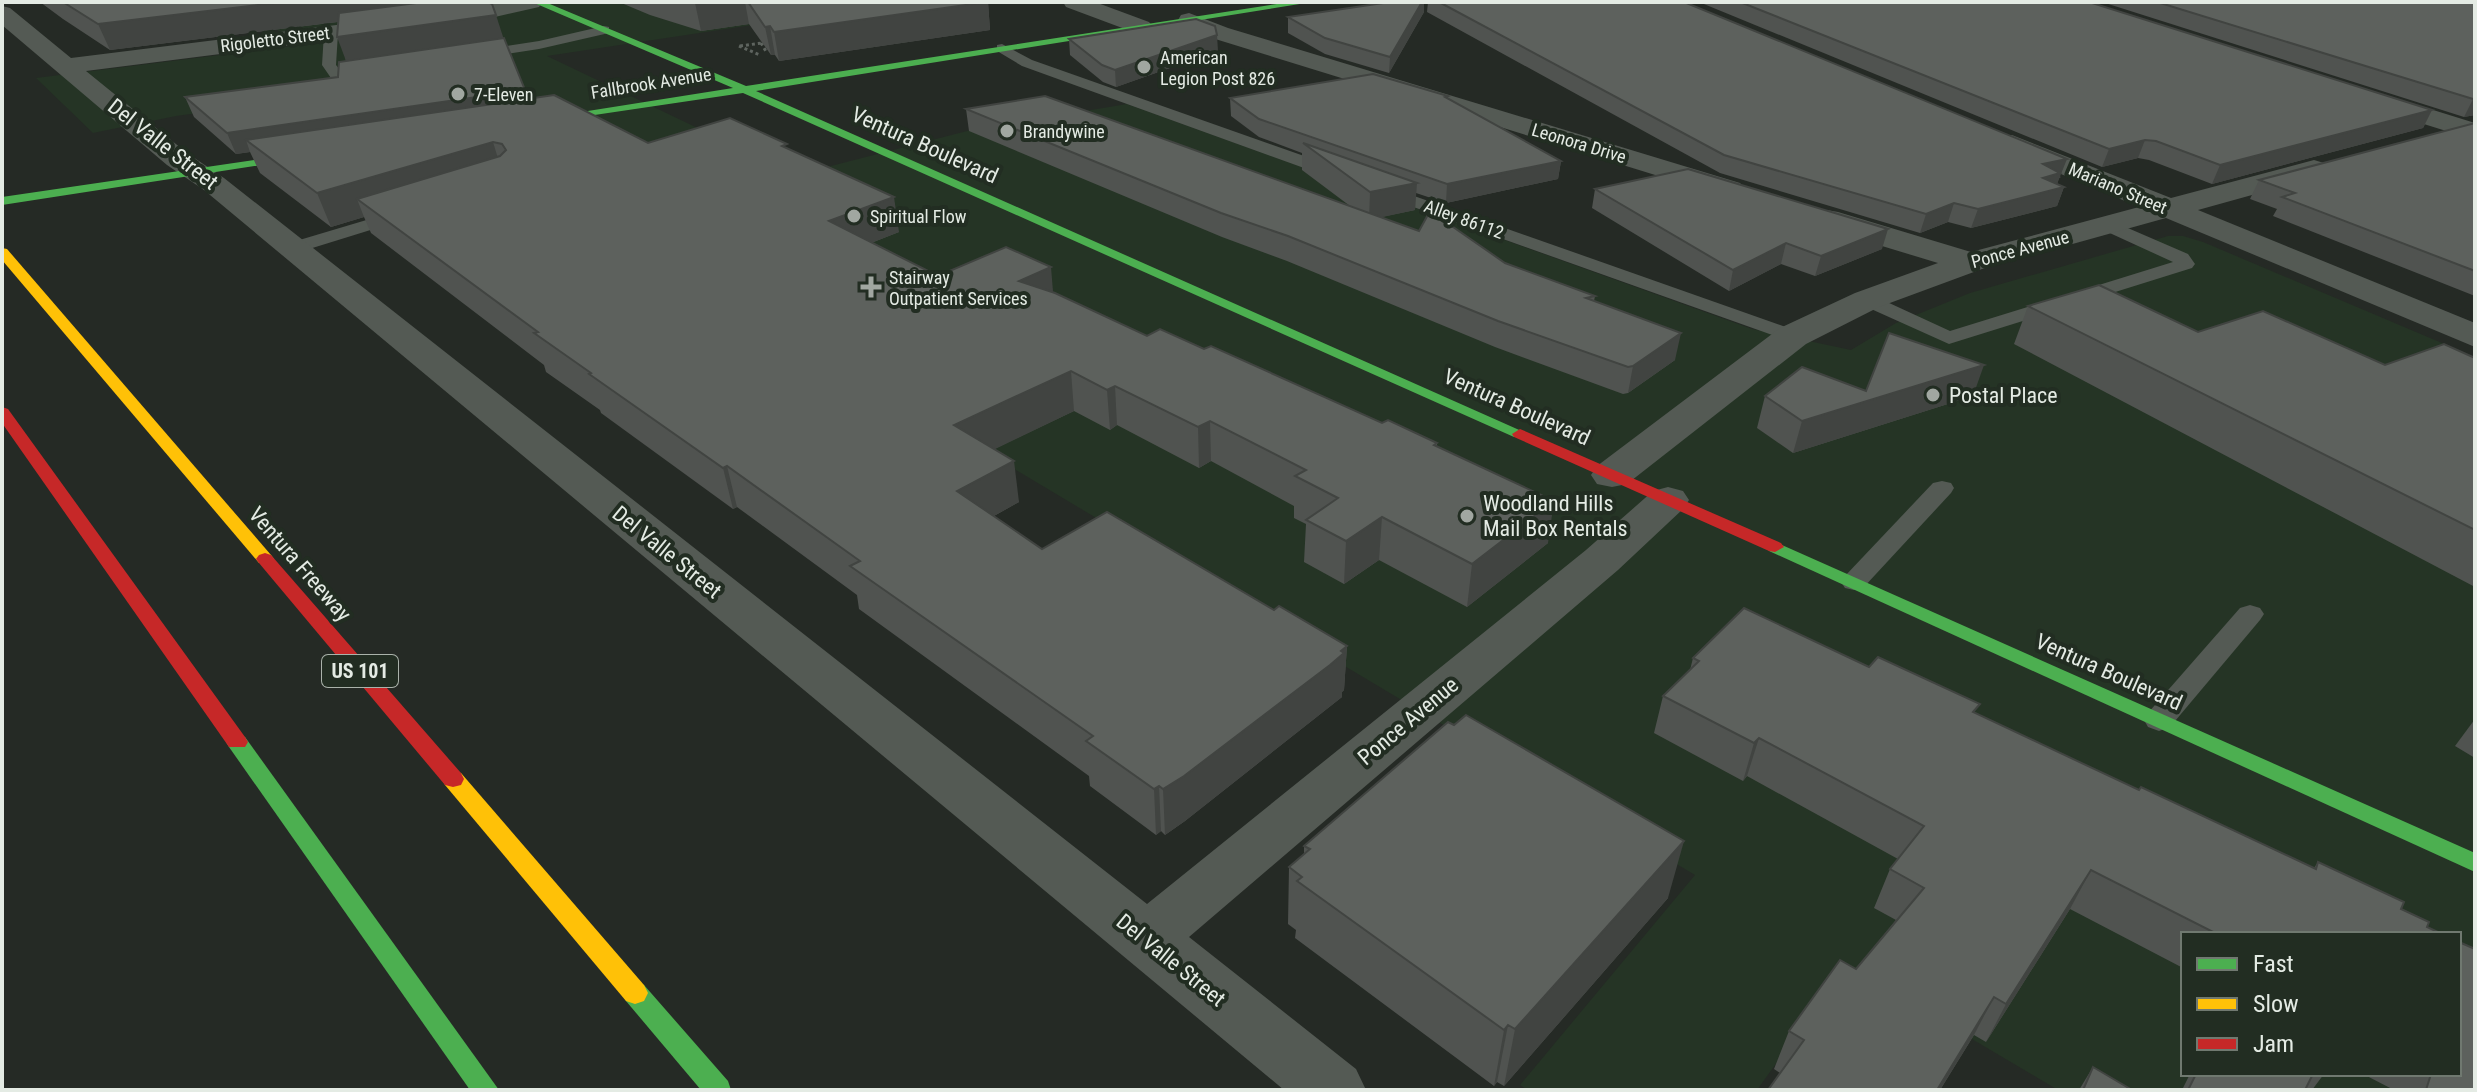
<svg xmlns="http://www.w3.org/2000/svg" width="2477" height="1092" viewBox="0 0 2477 1092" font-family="'Roboto Condensed',sans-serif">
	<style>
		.built { fill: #253425; fill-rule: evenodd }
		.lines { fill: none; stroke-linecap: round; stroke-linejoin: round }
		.path { stroke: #5e645f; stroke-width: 3; stroke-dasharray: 3 3; stroke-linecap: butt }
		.lane { fill: #545a54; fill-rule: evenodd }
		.street { fill: #545a54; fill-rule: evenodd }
		.fast { fill: #4caf50; fill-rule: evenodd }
		.slow { fill: #ffc107; fill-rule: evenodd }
		.jam { fill: #c62828; fill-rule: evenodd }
		.wall { fill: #505350 }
		.shaded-wall { fill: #414441 }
		.building { fill: #5d615d; stroke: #414441; stroke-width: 2 }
		.poi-dot { fill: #a1a7a1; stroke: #222d22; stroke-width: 3 }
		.labels { text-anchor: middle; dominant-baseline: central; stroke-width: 8; stroke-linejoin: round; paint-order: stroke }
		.far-street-label { font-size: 18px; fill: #e4ebe4; stroke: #222d22 }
		.far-poi-label { font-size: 18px; fill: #e4ebe4; stroke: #222d22; text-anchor: start }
		.shield { fill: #222d22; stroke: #aab2aa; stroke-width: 2 }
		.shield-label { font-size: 20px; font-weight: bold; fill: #e4ebe4 }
		.street-label { font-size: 22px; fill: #e4ebe4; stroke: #222d22 }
		.poi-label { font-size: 22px; fill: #e4ebe4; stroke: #222d22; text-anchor: start }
	</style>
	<rect width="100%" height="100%" fill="#252a25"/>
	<path class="built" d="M235,2h575l28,10 -291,44 249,119 175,-45 156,-26 625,225 99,21 45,-27 74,-30 198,-57h15l20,6 272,115v733h-417l-211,-125 -90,125h-230l-7,-5 175,-210 -1318,-786 -201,27 -83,17 -57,-55 264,-33zM2183,934h276v140h-276z"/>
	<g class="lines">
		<g class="path">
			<path d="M761,43l6,10"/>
			<path d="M739,46l21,9"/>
			<path d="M740,46l22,-3"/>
		</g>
		<g class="lane">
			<path d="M604,26l5,1v6l-70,16 -65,10 -7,-4 7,-4 65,-10z"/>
			<path d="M331,29l7,4 -2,32 4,5 32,-4 7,4 -2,3 -46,5 -9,-13 2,-32z"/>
			<path d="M1002,44l30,16 309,109 3,4 -9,5 -6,-1 -307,-111 -25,-15v-6z"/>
			<path d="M1383,185l417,147 3,4 -3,4h-14l-409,-146 -3,-4z"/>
			<path d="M400,210l9,5 -3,4 -113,35 -9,-6 2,-4z"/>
			<path d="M2107,219l81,35 7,10 -3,4 -243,76 -89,-40 -3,-4 3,-4h14l76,35 223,-69 -72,-33 -3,-4z"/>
			<path d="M1942,481l9,2 3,5 -3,5 -88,95 -9,2 -9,-2 -4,-6 4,-6 88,-93z"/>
			<path d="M2250,605l10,3 4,6 -4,6 -90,107 -11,4 -11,-4 -4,-7 4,-7 92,-105z"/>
		</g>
		<g class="street">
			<path d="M501,2h41l-3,5 -66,15 -387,49 101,82 37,25 923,726 439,-354 67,-59 15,-4 15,4 6,9 -6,9 -65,61 -429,367 167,132 10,21h-82l-1080,-900 -37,-25 -165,-140v-19l8,2 61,50 402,-50z"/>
			<path d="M1063,2h32l54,20 4,5 -4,5h-16l-67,-25z"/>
			<path d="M1189,13l39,15 512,155 5,6 -5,6 -10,3 -10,-3 -508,-157 -31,-13 -3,-5 3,-5z"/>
			<path d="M2372,91l103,32v17l-112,-35 -4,-6 4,-6z"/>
			<path d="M2012,135l159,63 143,-38 10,3 4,6 -4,6 -126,35 277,113v24l-309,-129 -184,51 -103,38 -73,37 -179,140 -15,3 -15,-3 -6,-9 6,-9 183,-138 75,-35 83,-30 -122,-37 -4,-7 4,-7 11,-2 11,2 133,40 168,-45 -137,-58 -4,-6 4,-6z"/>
		</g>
		<g class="fast">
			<path d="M532,2h13l201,84 544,-84h22l-556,89 772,343 -2,3h-12l-771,-344 -216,32v-4l4,-1 202,-32z"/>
			<path d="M316,151l6,3 -2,2 -318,49v-8z"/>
			<path d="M1775,542l700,311v19l-706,-321 -3,-4z"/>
			<path d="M237,734l8,3 254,353h-29l-241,-343 -3,-5 3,-5z"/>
			<path d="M635,982l9,3 84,96 3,9h-30l-75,-89 -4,-8 4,-8z"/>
		</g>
		<g class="slow">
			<path d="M2,248l5,1 264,306 3,4 -3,4h-12l-257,-303z"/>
			<path d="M453,771l8,2 183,212 4,8 -4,8 -9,3 -9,-3 -181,-216 -3,-6 3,-6z"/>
		</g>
		<g class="jam">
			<path d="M2,407l6,2 237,328 3,5 -3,5h-16l-227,-324z"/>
			<path d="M1520,429l261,114 3,4 -9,5 -6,-1 -255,-114 -2,-3z"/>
			<path d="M265,553l6,2 190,218 3,6 -3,6 -8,2 -8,-2 -186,-222 -3,-4 3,-4z"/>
		</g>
	</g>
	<g class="wall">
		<path d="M40,2h376l87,36 25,61 120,44 140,6 111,83 -28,11 67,33 115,16 94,44 57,13 178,74 55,20v3l111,97 -81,64 -88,-47 -35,24 -40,-22 2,-38 -12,-6v-12l-83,-45 -12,7 -82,-43 -7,5 -36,-19 -80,38 25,53 -25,14 48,33 232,61 73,36 -3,44 -2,2v5l-157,124 -20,14 -4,-4 -5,4 -66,-49 -1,-10 -230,-167 -2,-14 -120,-88 -4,2 -132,-96 -1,-3 -54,-38 -2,-7 -173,-132 -7,-16 -33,10 -71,-54 -10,-21 -14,2 -42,-37 -9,-20 153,-20 8,-16 -8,-39 -228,28 -47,-31z"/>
		<path d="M619,2h369l2,28 -211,31 -4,-6h-4l-22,-31 -48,7 -51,-16z"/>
		<path d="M1390,2h34v10l-35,61 -64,-19 -37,-21v-16z"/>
		<path d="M1428,2h256l377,175 -2,1 -2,6 7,3 -7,19 -86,22 -23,-6 -28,11 -200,-60 -293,-161z"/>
		<path d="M1699,2h390l343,108 -9,18 -211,56 -63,-24 -11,-2 -36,9z"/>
		<path d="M2102,2h373v113l-11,2z"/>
		<path d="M1069,39l149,12 -102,36 -13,-5 -33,-27z"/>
		<path d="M1448,96v3l113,62 -3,18 -112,24 -30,-10 -1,17 -34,7 214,79 -1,5 81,59 -47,33 -5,1 -128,-47 -208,-86 -65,-24 -253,-106 -3,-22 384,97 -48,-36v-17l-43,-16 -28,-21 -1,-18z"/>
		<path d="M2475,123v173l-202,-80 4,-7 -27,-10 9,-19z"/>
		<path d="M1595,189l287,60 -67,27 -34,-12 -52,27 -137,-83z"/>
		<path d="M2028,306l170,26 187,33 90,-7v229l-461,-243z"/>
		<path d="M1866,391l107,5 -180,57 -36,-25 8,-32z"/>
		<path d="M1693,658l176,9 107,46 163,77 175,78 4,-6 83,47 26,18 15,7h-259v34l-113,-59 -84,133 -12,-7 -34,55h-172l12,-17 -6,-4 15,-38 67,-62 40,-49 -22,-12 16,-39 8,-10 -151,-83 -4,5 -89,-48 9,-37 27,-26z"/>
		<path d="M2475,719v39l-20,-12z"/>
		<path d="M1304,846l364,52 -164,188 -7,-4 -3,4 -199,-148 1,-8 -8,-6 1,-57 15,-12z"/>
		<path d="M2093,1067l39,23h-53z"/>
		<path d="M2190,1074h134l-12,16h-130z"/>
		<path d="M2363,1074h96l16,16h-81z"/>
	</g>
	<g class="shaded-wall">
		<path d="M283,2h133l2,10 -308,38 -12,-26z"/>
		<path d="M702,2h43l4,22 -48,7 -6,-28z"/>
		<path d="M988,2l2,28 -211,31 -5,-29z"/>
		<path d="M1422,2h2v10l-35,61 1,-16z"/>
		<path d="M496,15l9,28 -157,23 -11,-29z"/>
		<path d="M770,26l5,29h-4l-6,-28z"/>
		<path d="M1217,35l1,16 -102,36 -1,-17z"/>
		<path d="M525,90l6,19 -285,31 4,12 -14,2 -9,-21z"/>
		<path d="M2473,99h2v16l-11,2z"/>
		<path d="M2432,110l-9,18 -211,56 8,-19z"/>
		<path d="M2145,140l-7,18 -36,9 7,-18z"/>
		<path d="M493,142l10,33 -146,24 7,18 -33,10 -14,-34z"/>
		<path d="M2067,159l-12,30 9,-2 -7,19 -86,22 7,-19 65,-45z"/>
		<path d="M1561,161l-3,18 -112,24 1,-19z"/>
		<path d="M1417,183l-2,27 -46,10 1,-28z"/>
		<path d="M894,197l5,35 -64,25 -6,-36z"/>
		<path d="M1954,203l-6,19 -28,11 6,-19z"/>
		<path d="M1888,229l-6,20 -67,27 6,-20z"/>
		<path d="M1786,243l-5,21 -52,27 4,-21z"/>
		<path d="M1051,267l3,37 -35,-23z"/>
		<path d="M1681,333l-6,27 -47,33 5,-27z"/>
		<path d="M1984,365l-11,31 -180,57 9,-32z"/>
		<path d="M1071,371l3,40 -114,55 -6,-41z"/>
		<path d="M1115,386l2,39 -7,5 -3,-40z"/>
		<path d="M1210,421l1,40 -12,7 -1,-41z"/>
		<path d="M1014,461l5,41 -56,31 -6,-42z"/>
		<path d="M727,466l10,41 -4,2 -10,-41z"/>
		<path d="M1554,501l-6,42 -81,64 5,-43z"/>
		<path d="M1382,517l-3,43 -35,24 2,-43z"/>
		<path d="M1347,646l-3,44 -2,2v5l-157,124 -20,14 -2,-46z"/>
		<path d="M1759,738l-12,38 -4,5 11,-38z"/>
		<path d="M1159,786l2,45 -5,4 -2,-46z"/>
		<path d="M1684,841l-16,57 -164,188 11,-57z"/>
		<path d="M2091,870l-21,39 -84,133 20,-38z"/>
		<path d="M1994,997l-20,38 -34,55h-3z"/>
		<path d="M1508,1025l-11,57 -3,4 10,-56z"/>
	</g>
	<g class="building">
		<path d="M63,2h220l-185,22z"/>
		<path d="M424,2h64l4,2 4,11 -159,22 2,-24z"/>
		<path d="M748,2h239l-213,30 -4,-6 -5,1z"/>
		<path d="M1390,2h32l-32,55 -65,-19 -37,-21z"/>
		<path d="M1439,2h245l383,157 -24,5 17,9 -17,5 21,9 -86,22 -24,-6 -28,11 -202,-59z"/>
		<path d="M1740,2h349l343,108 -212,55 -64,-24 -11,-1 -36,9z"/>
		<path d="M2157,2h318v97h-2z"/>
		<path d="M1196,19l19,7 2,9 -102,35 -13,-5 -33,-26z"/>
		<path d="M504,38l21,52 -298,43 -42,-36 153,-20 1,-15z"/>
		<path d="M1373,74l75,22 -3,1 116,64 -114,23 -188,-65 -29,-21z"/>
		<path d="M554,95l94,48 82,-25 57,26 -5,2 112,51 -65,24 109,55 68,-29 45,20 -32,14 36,12 92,43 13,-7 44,20 7,-3 171,77 6,-3 49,23 -3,2 120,56 -82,63 -90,-47 -36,24 -40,-21 32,-22 -43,-22 11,-6 -96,-49 -12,6 -83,-41 -8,4 -36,-19 -117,54 60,36 -57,30 85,58 65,-37 167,98 5,-4 68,40 -6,5 3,2 -14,12 -146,111 -21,13 -4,-3 -5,3 -68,-48 7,-5 -243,-170 10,-5 -133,-95 -4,2 -134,-94 2,-1 -57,-40 4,-1 -181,-133 143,-43 6,-6 -4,-6 -9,-2 -176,51 -71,-53z"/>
		<path d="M1045,96l374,135 11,-20 75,52 90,33 -9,2 95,35 -48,33 -5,1 -130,-46 -210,-85 -67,-23 -255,-104z"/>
		<path d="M2475,123v148l-193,-74 13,-4 -36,-13z"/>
		<path d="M1303,143l114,40 -47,9z"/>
		<path d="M1688,169l200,60 -67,27 -35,-13 -53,27 -138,-81z"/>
		<path d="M2099,285l99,47 65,-21 122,54 59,-21 31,14v172l-447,-224z"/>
		<path d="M1889,333l95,32 -182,56 -37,-25 37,-29 64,24z"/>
		<path d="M1744,608l125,59 9,-10 102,47 -7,8 166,78 2,-3 175,82 2,-7 86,40 -3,7 28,13 -2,5 15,7h-225l-126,-64 -85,134 -12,-7 -57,93h-169l36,-50 -15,-9 51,-71 16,9 68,-81 -34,-19 34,-43 -165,-88 -5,5 -91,-47 36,-35 -6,-3z"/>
		<path d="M1466,715l218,126 -169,188 -7,-4 -4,5 -207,-149 5,-4 -13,-10 21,-18 -6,-3 144,-124 6,3z"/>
		<path d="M2459,942l16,7v141h-49l5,-16h28z"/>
		<path d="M2093,1067l39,23h-49z"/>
		<path d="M2196,1074h117l-8,16h-117z"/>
	</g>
	<g class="poi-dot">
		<circle cx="1144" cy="67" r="8"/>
		<circle cx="458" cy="94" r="8"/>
		<circle cx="1007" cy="131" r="8"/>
		<circle cx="854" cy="216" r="8"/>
		<path d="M867 275h8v8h8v8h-8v8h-8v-8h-8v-8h8z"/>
		<circle cx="1933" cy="395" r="8"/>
		<circle cx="1467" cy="516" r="8"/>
	</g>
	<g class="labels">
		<g class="far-street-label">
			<text transform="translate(275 39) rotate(-7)">Rigoletto Street</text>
			<text transform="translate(651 83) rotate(-9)">Fallbrook Avenue</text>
			<text transform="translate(1579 143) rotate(17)">Leonora Drive</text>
			<text transform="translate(2118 188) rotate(23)">Mariano Street</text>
			<text transform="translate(1464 219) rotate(20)">Alley 86112</text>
			<text transform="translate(2020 249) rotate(-15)">Ponce Avenue</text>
		</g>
		<g class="far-poi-label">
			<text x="1160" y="57">American<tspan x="1160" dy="21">Legion Post 826</tspan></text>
			<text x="474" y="94">7-Eleven</text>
			<text x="1023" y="131">Brandywine</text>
			<text x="870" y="216">Spiritual Flow</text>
			<text x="889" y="277">Stairway<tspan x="889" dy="21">Outpatient Services</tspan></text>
		</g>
		<rect class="shield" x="322" y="655" width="76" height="32" rx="6"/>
		<g class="shield-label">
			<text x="360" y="671">US 101</text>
		</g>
		<g class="street-label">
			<text transform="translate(163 144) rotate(38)">Del Valle Street</text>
			<text transform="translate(925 145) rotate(24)">Ventura Boulevard</text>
			<text transform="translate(1517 407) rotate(24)">Ventura Boulevard</text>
			<text transform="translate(667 552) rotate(39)">Del Valle Street</text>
			<text transform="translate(300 564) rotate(49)">Ventura Freeway</text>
			<text transform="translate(2109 672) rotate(24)">Ventura Boulevard</text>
			<text transform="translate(1408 721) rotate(-40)">Ponce Avenue</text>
			<text transform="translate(1171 960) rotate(39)">Del Valle Street</text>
		</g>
		<g class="poi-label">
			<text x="1949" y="395">Postal Place</text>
			<text x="1483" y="503">Woodland Hills<tspan x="1483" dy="25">Mail Box Rentals</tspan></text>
		</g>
	</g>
	<rect width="2477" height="1092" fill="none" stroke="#e4ebe4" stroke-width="8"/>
	<rect x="2181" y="932" width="280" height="144" fill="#222d22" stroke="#707970" stroke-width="2"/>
	<rect x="2197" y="958" width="40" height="12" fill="#4caf50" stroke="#707970" stroke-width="2"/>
	<text x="2253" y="972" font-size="24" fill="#e4ebe4">Fast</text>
	<rect x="2197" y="998" width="40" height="12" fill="#ffc107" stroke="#707970" stroke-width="2"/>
	<text x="2253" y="1012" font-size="24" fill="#e4ebe4">Slow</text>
	<rect x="2197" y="1038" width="40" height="12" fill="#c62828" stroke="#707970" stroke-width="2"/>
	<text x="2253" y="1052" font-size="24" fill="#e4ebe4">Jam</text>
</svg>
